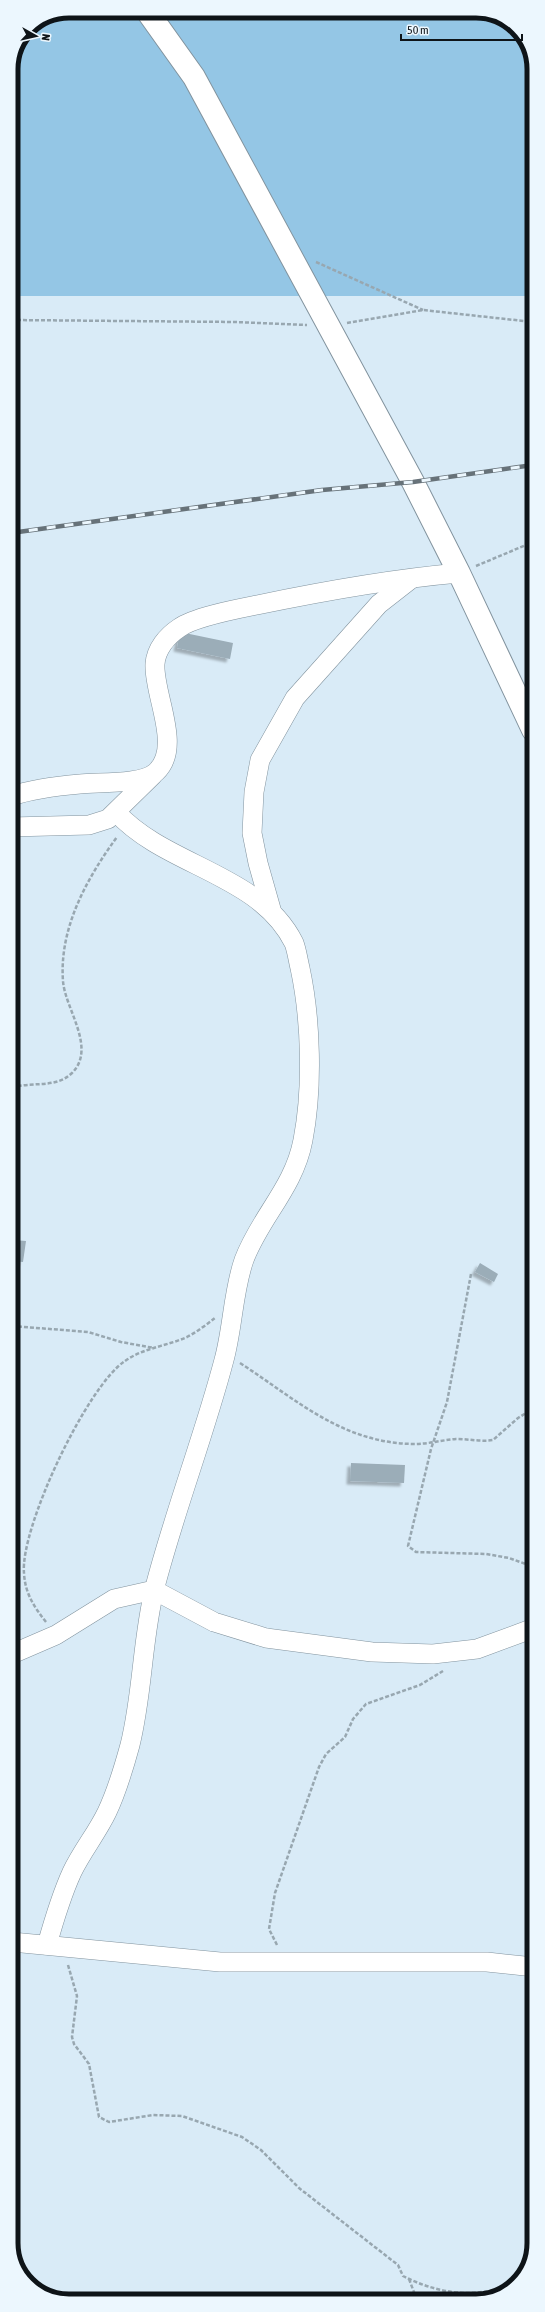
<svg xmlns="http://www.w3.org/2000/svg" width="545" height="2312" viewBox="0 0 545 2312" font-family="'Asap Condensed',sans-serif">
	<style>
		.green { fill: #94c6e5 }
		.building { fill: #9badb8; filter: url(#shadow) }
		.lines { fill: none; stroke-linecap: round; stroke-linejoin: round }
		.street-casing { stroke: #82939e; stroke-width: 20 }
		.highway-casing { stroke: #82939e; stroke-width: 24 }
		.path { stroke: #98a7b0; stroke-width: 2.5; stroke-dasharray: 4 2; stroke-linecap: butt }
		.street { stroke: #fff; stroke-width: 19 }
		.highway { stroke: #fff; stroke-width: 22 }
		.rail-casing { stroke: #677279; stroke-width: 4.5 }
		.rail { stroke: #ecf7fe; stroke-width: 3; stroke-dasharray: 9; stroke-linecap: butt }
		.rim { fill: none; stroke: #0e1418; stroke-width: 5 }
	</style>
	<defs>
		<filter id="shadow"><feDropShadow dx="-3.5" dy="3.5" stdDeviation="1" flood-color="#0004"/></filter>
	</defs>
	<rect width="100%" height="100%" fill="#d9ebf7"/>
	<path class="green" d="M69,11h414l34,17 16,30v238h-522v-227l17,-41z"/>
	<g class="building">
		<path d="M180,632l53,11 -3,16 -53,-11z"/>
		<path d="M12,1233l3,1 -1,6 12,1 -3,21 -11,-1z"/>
		<path d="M480,1263l18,11 -4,8 -19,-10z"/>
		<path d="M351,1463l54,2 -1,18 -54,-2z"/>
	</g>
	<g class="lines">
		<g class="street-casing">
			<g id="street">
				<path d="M11,796c22,-7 46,-10 69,-12 19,-2 62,1 76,-12 27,-25 -3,-78 -1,-108 1,-15 12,-28 24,-36 15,-11 58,-19 78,-23 67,-14 134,-26 202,-32"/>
				<path d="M11,827l78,-2 19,-6 45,-44"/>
				<path d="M271,909l-13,-46 -6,-30 2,-41 6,-32 35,-62 84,-94 32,-25"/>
				<path d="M12,1654l44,-19 58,-36 40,-9 60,32 52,16 106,14 61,2 44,-5 57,-21"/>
				<path d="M12,1942l208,20h267l47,5"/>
				<path d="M47,1945c7,-25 14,-49 25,-73 10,-21 25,-39 35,-60 10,-21 17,-45 23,-67 13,-52 12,-107 25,-158 20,-77 49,-151 69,-227 9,-33 9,-69 20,-100 16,-43 50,-72 59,-120 10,-52 8,-121 -3,-172 -2,-8 -3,-17 -6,-25 -35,-70 -128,-76 -178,-131"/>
			</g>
		</g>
		<g class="highway-casing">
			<path id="highway" d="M147,11l47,66 219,405 46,91 74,157"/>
		</g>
		<g class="path">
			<path d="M316,262l107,48"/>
			<path d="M11,320l225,2 71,3"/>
			<path d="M347,323l76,-13 110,12"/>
			<path d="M476,566l57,-24"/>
			<path d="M12,1088c19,-7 44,1 60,-15 25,-25 -7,-64 -9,-92 -4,-53 24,-103 54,-144"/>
			<path d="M471,1274l-24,128 -16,47 -23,97 8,6 70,2 23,4 25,9"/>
			<path d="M12,1326l76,6 33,10 33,6"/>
			<path d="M240,1363c57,37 102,80 174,81 15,0 28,-4 42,-5 13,0 25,3 37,1l25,-22 16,-10"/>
			<path d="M46,1622c-12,-15 -21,-29 -22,-49 -4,-45 63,-187 101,-212 18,-13 42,-15 62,-24 10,-5 20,-13 28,-19"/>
			<path d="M277,1945l-8,-16 6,-36 44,-126 7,-13 19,-17 8,-18 13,-15 54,-19 23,-14"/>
			<path d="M68,1965l9,31 -5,41 2,7 15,20 10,53 10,5 44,-7 29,1 60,21 19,13 38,38 99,77 5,11c19,10 43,17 64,17 13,0 26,-3 38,-4"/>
			<path d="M409,2279l8,21"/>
		</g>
		<use href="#street" class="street"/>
		<use href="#highway" class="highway"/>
		<g class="rail-casing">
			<path id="rail" d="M11,533l311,-43 91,-8 120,-17"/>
		</g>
		<use href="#rail" class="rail"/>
	</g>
	<path d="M0 0H545V2312H0ZM69 18H476A51 51 0 0 1 527 69V2243A51 51 0 0 1 476 2294H69A51 51 0 0 1 18 2243V69A51 51 0 0 1 69 18Z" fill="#ecf7fe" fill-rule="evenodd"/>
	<path class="rim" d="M69 18H476A51 51 0 0 1 527 69V2243A51 51 0 0 1 476 2294H69A51 51 0 0 1 18 2243V69A51 51 0 0 1 69 18Z"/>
	<g transform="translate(36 36) rotate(98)" stroke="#ecf7fe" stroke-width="3" paint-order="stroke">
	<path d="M0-3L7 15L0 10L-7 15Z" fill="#0e1418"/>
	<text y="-6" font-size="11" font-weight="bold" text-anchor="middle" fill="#0e1418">N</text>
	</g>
	<path d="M401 34v6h121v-6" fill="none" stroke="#0e1418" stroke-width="2"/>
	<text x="407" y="34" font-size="12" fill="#0e1418" stroke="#ecf7fe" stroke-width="3" paint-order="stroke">50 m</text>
</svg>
